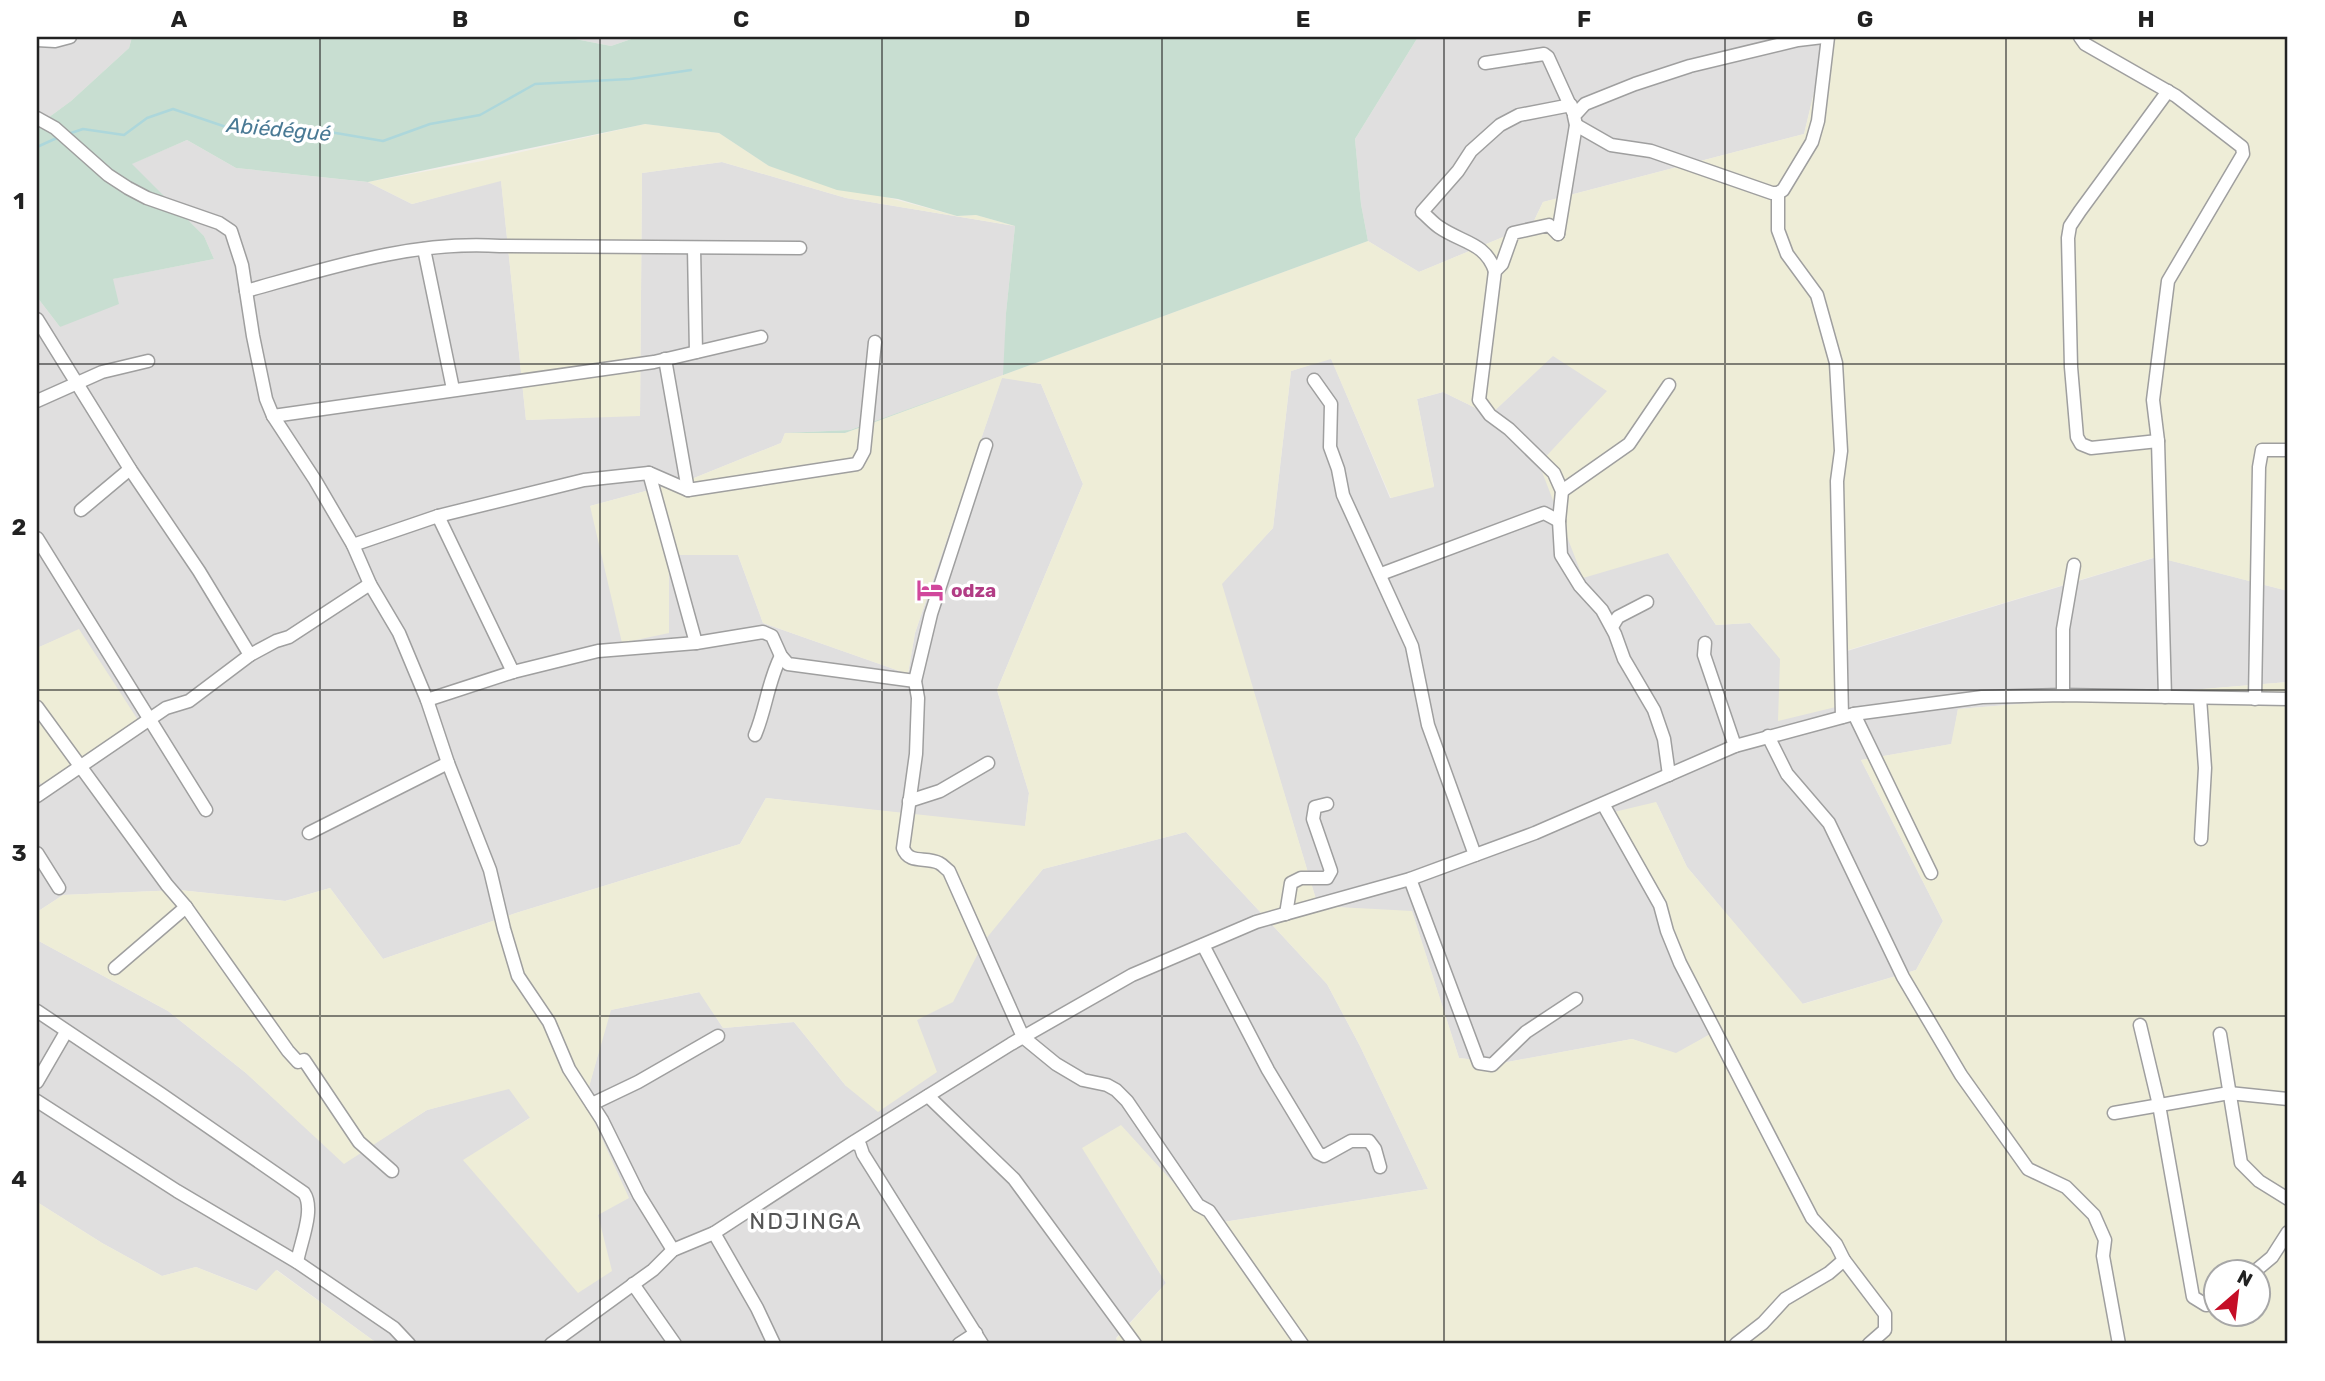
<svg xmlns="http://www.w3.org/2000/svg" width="2325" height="1381" viewBox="0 0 2325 1381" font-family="Rubik,sans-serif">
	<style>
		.residential { fill: #e0dfdf }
		.farmland { fill: #eeedd7; fill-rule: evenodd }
		.wetland { fill: #c8ded1 }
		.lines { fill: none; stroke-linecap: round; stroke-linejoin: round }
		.stream { stroke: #add7db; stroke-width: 2.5 }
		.minor-casing { stroke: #9f9f9f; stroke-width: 15 }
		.minor { stroke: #fff; stroke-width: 12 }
		.grid { fill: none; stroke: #222; stroke-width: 2; stroke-opacity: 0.55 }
		.labels { text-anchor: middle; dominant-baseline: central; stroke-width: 7; stroke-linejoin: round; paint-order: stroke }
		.hotel-label { font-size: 19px; font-weight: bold; fill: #b23c85; stroke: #fff; text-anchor: start }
		.water-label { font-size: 21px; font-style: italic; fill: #4a7a95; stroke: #fff }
		.quarter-label { font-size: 23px; letter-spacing: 2px; fill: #555; stroke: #fff }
		.neatline { fill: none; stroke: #222; stroke-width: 2.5 }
		.grid-label { font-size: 23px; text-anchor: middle; font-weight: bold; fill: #222 }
	</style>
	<rect width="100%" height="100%" fill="#f1eee9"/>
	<g class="residential">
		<path d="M37,37h95l-3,11 -58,53 -34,25z"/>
		<path d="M565,37h72l-26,9z"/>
		<path d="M1418,37h413l-13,39 -14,58 -261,68 -11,23 -113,47 -51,-31 -7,-37 -6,-65z"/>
		<path d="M187,140l49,28 132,14 44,22 89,-24 25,240 114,-5 2,-242 80,-11 124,36 169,28 -9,87 -2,62 -154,55 -65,3 -4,10 -87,35 -104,28 79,49h69l25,68 145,51 7,-41 87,-256 39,7 42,100 -86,206 32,103 -4,34 -259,-29 -26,46 -224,69 -133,46 -53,-71 -45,13 -106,-11 -116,5 -26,17v-133l5,6 37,-155 -42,18v-351l23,30 52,-48 102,-20 -10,-23 -73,-72z"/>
		<path d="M1553,355l55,36 60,162 48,72 34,-2 31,36 53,-4 323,-98 131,34v91l-330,27 -6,35 -91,16 82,161 -27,49 -114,34 -115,-137 -31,-65 58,230 -38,22 -44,-15 -130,24 -43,-5 -47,-146 -94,-6 -97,-322 52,-56 18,-157 40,-13 59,140 44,-12 -17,-87 26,-7 47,23z"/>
		<path d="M1186,832l141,152 33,62 68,143 -217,35 -90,-98 -38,22 83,135 -50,55 4,6h-742l-101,-74 -20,21 -61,-24 -34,9 -60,-33 -65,-41v-262l131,71 78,62 98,90 83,-53 82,-22 22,29 -67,44 134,54 -13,-114 25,-91 90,-18 23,36 71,-6 52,64 71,-66 126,-151z"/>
	</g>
	<g class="farmland">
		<path d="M1831,37h454l3,3v551l-132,-34 -321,97 5,52 -62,15 2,-62 -30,-36 -34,2 -48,-72 -85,25 -44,-114 68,-73 -54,-35 -63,59 -47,-23 -26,7 17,88 -43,11 -60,-139 -40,12 -18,157 -51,56 96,322 94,5 47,147 43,5 130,-24 44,14 38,-21 -100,-220 42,-10 31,65 116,137 113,-34 27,-49 -82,-161 90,-16 7,-35 330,-27v662h-1168l-4,-5 50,-56 -84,-135 39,-23 90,99 217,-35 -68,-143 -33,-62 -141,-152 -143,37 -58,71 -32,62 -36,18 20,52 -59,40 -32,-26 -52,-64 -71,6 -24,-36 -88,18 -26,91 44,97 -31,17 14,56 -34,22 -115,-133 67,-42 -21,-29 -82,21 -83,54 -98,-91 -78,-62 -131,-71v-28l26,-17 116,-5 106,11 45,-13 53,71 133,-46 224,-69 26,-46 259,28 4,-33 -32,-103 86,-206 -42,-100 -39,-6 -87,255 -7,41 -145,-51 -25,-68h-69v78l-47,10 -32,-137 104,-28 87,-35 4,-10h60l523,-192 51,31 113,-47 11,-23 261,-68 14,-58v-13zM2216,1272h42v42h-42z"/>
		<path d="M645,124l74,9 50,33 188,50 19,-1 39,11 -169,-28 -124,-36 -80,11 -2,243 -114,4 -25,-239 -89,23 -44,-22 114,-21z"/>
		<path d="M79,629l59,91 -96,65 -5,-6v-131z"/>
		<path d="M37,1202l65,41 60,33 34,-9 60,24 20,-21 102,74h-341z"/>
	</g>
	<path class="wetland" d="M132,37h433l46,9 26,-9h781l-63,102 6,65 7,37 -523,192h-60l65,-3 153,-55 3,-62 9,-87 -39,-11 -19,1 -59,-17 -61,-9 -68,-24 -50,-33 -74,-9 -277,58 -132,-14 -49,-28 -55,24 72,72 10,23 -101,20 6,25 -59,23 -23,-30v-171l34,-25 58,-53z"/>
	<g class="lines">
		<g class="stream">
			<path d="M68,134l15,-5 41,6 23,-17 26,-9 62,21h83l65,11 47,-17 50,-9 55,-31 95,-5 61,-9"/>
			<path d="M37,147l22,-10"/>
		</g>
		<g class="minor-casing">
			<g id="minor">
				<path d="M2080,37l5,7 91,52 66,51 1,7 -75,127 -15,119 5,41 7,256"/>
				<path d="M37,40l18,1 15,-4"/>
				<path d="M1485,63l59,-9 4,3 25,55"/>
				<path d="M37,118l18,10 53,47 20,13 19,10 72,25 12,8 11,34 11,71 13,63 7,17 42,64 38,65 17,39 29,49 28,67 21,63 42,107 14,59 14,47 31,46 20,47 33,51 37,75 34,55"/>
				<path d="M1576,125l35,20 40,6 121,42h6l5,-3 29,-48 6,-21 10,-84"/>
				<path d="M1778,193v37l9,24 30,41 19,68 5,88 -4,30 5,236"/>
				<path d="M1558,234l-9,-9 -36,8 -11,31 -7,7 -16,129 11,15 19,14 45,44 8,18 -3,30 2,34 19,31 22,24 13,24 9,25 30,51 10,29 5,36"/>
				<path d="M1558,234l18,-109 -2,-9 11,-12 50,-20 55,-18 108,-26 25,-3"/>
				<path d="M694,248l2,104"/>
				<path d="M424,249l29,140"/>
				<path d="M1495,271c-10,-29 -33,-28 -56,-44 -6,-4 -11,-10 -17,-15l36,-41 13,-20 29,-26 19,-10 52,-10"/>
				<path d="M246,291c83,-23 167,-51 254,-45l300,2"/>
				<path d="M37,319l93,150 69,102 51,84 26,-14 13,-4 81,-53"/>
				<path d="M665,359l23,131"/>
				<path d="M1314,380l17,24 -1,43 8,22 5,26 69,151 16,79 47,130"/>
				<path d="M37,401l65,-29 46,-11"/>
				<path d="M273,416l381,-54 107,-25"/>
				<path d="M2158,441l-67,7 -10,-4 -4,-7 -6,-70 -3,-129 2,-12 10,-15 88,-120"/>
				<path d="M986,445l-55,169 -16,67 3,17 -2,56 -13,94c6,17 23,8 36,15 4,2 6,5 10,8l74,166 33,27 27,16 24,5 9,5 11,11 71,104 11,6 93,133"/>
				<path d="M649,473l47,170"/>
				<path d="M1562,491l67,-47 40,-59"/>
				<path d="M81,510l49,-41"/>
				<path d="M438,516l75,156"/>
				<path d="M37,538l169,272"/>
				<path d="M353,545l85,-29 146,-36 65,-7 39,17 169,-26 7,-13 11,-109"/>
				<path d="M1381,574l163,-61 15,8"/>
				<path d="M1612,627l6,-10 29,-15"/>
				<path d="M1705,643l-1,12 31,91"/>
				<path d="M2063,695v-66l11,-64"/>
				<path d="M2200,698l5,70 -4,71"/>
				<path d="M2255,699l4,-232 3,-17h26"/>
				<path d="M427,700l86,-28 85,-21 98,-8 67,-11 9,4 9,20 7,8 127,17"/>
				<path d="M37,707l130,178 19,22 102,144 10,11 6,-2 55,82 33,29"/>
				<path d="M1854,714l77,159"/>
				<path d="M755,735c11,-26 13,-54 26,-79"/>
				<path d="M1768,736l19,38 42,49 74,154 58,98 67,94 38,18 28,28 11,25 -2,16 16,88"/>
				<path d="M37,796l129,-88 23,-7 61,-46"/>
				<path d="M909,801l31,-10 48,-28"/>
				<path d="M1603,804l57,101 7,26 13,32 132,255 24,26 8,16 41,54v16l-16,14"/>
				<path d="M309,833l139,-70"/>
				<path d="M37,853l22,35"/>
				<path d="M1410,879l69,184 13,2 34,-33 50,-33"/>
				<path d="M1286,914l5,-31 10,-5h26l4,-7 -18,-52 2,-12 12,-3"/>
				<path d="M1203,945l65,125 50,83 6,3 27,-15h18l6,8 5,18"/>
				<path d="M115,968l71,-61"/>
				<path d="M37,1011l124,83 143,99c11,16 -3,48 -7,69"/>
				<path d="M2140,1025l19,80 34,192 13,8 10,-1"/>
				<path d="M2220,1034l21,129 18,18 29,18"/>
				<path d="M37,1082l29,-50"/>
				<path d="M928,1096l86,83 121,165"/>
				<path d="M37,1101l140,90 120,71 97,66 15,16"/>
				<path d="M592,1104l46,-22 80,-46"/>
				<path d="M2114,1113l115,-20 59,6"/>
				<path d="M853,1143l7,2 3,9 119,190"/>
				<path d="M714,1233l43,75 17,36"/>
				<path d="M2254,1272l18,-15 16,-25"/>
				<path d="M633,1284l42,60"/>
				<path d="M551,1344l102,-74 20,-20 41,-17 138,-90 159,-99 121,-69 124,-53 154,-43 125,-46 200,-87 119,-32 128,-17 81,-2 225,4"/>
				<path d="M959,1344l17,-11"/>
				<path d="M1736,1344l27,-21 22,-24 44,-26 15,-13"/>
			</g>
		</g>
		<use href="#minor" class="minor"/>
	</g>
	<path class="grid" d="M320,37v1307M600,37v1307M882,37v1307M1162,37v1307M1444,37v1307M1725,37v1307M2006,37v1307M37,364h2251M37,690h2251M37,1016h2251"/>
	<defs>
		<g id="hotel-bare" transform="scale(2.1)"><path d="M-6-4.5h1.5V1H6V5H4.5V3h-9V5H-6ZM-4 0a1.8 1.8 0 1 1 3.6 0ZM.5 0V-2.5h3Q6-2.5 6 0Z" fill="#d1479c" stroke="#fff" stroke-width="2.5" paint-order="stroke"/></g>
	</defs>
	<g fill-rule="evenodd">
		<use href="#hotel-bare" x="930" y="590"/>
	</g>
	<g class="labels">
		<g class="hotel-label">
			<text x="951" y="590">odza</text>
		</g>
		<g class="water-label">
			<text transform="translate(279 129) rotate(5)">Abiédégué</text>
		</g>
		<g class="quarter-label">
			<text x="806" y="1221">NDJINGA</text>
		</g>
	</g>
	<rect width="2325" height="1381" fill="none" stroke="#ffffff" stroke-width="77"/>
	<g transform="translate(2237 1293) rotate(28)"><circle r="33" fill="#ffffff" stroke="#a7a7a7" stroke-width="2"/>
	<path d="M0-5L12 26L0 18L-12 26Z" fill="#c50e27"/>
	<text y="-10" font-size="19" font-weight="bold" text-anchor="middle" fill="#222222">N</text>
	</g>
	<rect x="38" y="38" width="2248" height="1304" class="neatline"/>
	<g class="grid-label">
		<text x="179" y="27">A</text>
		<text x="460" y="27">B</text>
		<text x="741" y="27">C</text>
		<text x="1022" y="27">D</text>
		<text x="1303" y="27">E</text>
		<text x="1584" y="27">F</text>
		<text x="1865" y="27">G</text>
		<text x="2146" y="27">H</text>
		<text x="19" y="209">1</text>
		<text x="19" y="535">2</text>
		<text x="19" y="861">3</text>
		<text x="19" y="1187">4</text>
	</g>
</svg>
